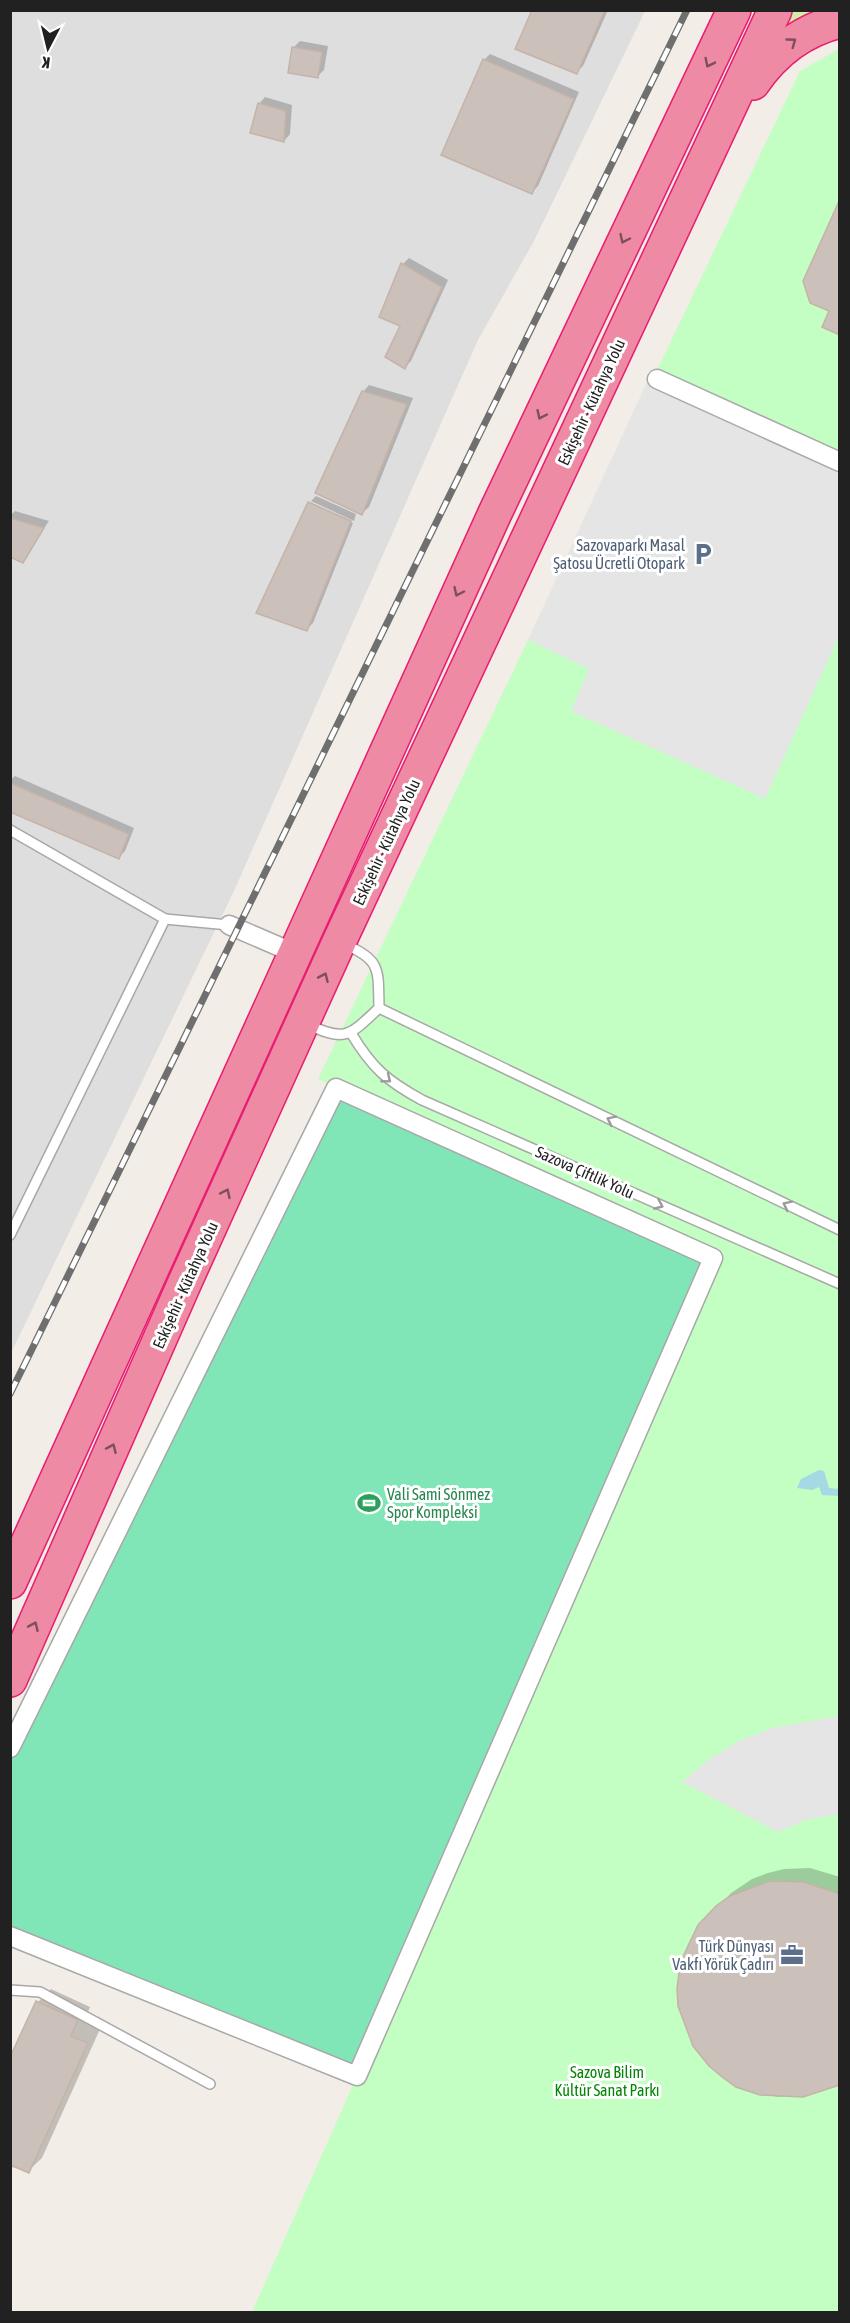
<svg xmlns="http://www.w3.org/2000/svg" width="850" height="2323" viewBox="0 0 850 2323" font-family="'Asap Condensed',sans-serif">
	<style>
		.residential { fill: #dfdede }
		.grass { fill: #d1efaa }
		.park { fill: #c3fec3 }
		.pitch { fill: #80e6b7 }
		.parking { fill: #e5e5e5 }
		.water { fill: #a5d9e3 }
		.shadow { fill: #0003 }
		.building { fill: #cbc0ba; stroke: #c5b3a8; stroke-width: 1.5 }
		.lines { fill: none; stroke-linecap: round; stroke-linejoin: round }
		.lane-casing { stroke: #a8a8a8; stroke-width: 12 }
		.street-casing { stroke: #a8a8a8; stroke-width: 21 }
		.highway-casing { stroke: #e91c71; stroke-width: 36 }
		.lane { stroke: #fff; stroke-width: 9 }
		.street { stroke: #fff; stroke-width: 18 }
		.highway { stroke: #ee8aa4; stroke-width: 33 }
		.rail-casing { stroke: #6f6f6f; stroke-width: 7 }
		.rail { stroke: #fff; stroke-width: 4.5; stroke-dasharray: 14; stroke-linecap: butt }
		.oneway { stroke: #7d505c }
		.oneway2 { stroke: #9b9b9b }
		.labels { text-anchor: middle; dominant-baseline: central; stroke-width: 6; stroke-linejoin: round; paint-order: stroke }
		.street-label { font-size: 16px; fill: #212121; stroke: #fff }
		.service-label { font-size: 16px; fill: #4e5e75; stroke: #fff; text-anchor: end }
		.leisure-label { font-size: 16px; fill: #27864d; stroke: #fff; text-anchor: start }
		.park-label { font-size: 16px; fill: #048506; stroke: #fff }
	</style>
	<rect width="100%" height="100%" fill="#f2eee7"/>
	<path class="residential" d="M11,11h634l-111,230 -56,99 -244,551 -223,462z"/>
	<path class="grass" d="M791,11h44l-48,18z"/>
	<path class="park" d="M839,49v2263h-587l105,-236 -21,-988 -18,-9 482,-1008z"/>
	<path class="pitch" d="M336,1088l377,170 -356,818 -346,-140 -1,-188z"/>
	<g class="parking">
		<path d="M647,382l192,90v164l-74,163 -194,-88 18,-42 -61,-29z"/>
		<path d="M839,1716v98l-33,6 -28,12 -96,-50 26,-22 31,-19 33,-13z"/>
	</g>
	<path class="water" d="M819,1470l5,1 5,17 10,1v7l-17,-1 -3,-8 -7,3 -15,-2 4,-9z"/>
	<g class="shadow">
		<path d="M534,10h74l-25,56 -7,6z"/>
		<path d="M300,41l28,5 -4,24 -6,6 -28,-4 4,-25z"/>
		<path d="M490,54l89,38 -41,94 -6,6 -48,-132z"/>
		<path d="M265,97l27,8 -2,29 -6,7 -25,-37z"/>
		<path d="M409,258l39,22 -37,81 -6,6 -2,-103z"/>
		<path d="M369,385l44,13 -44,109 -7,6 1,-121z"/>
		<path d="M316,496l40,18 -2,7 -43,-20z"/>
		<path d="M310,502l43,21 -40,100 -6,6 -49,-17z"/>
		<path d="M15,511l34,10 -27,40 -12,-5v-40z"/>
		<path d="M15,776l119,52 -9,23 -7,7 -108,-48v-30z"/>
		<path d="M810,1868l30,9v204l-21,11 -42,5 -40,-12 -33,-26 -20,-37 -5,-42 5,-25 6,-15 41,-47 21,-14 16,-6 16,-4z"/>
		<path d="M51,1989l39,18 -6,15 16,7 -58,129 -14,13 -14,-7 -4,9v-112l28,-59z"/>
	</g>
	<g class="building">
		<path d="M532,10h73l-28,64 -62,-25z"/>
		<path d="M292,47l30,5 -4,26 -30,-5z"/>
		<path d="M483,59l91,40 -42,95 -91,-39z"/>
		<path d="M258,103l28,8 -2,31 -34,-9z"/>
		<path d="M840,199v136l-18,-8 7,-16 -19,-8 -7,-22z"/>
		<path d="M401,263l41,24 -37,82 -20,-12 15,-31 -21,-9z"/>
		<path d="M362,391l45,13 -45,111 -47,-22z"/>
		<path d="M308,502l43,19 -44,110 -51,-18z"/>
		<path d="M10,518l34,10 -21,35 -13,-6z"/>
		<path d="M10,783l119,51 -10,25 -109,-47z"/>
		<path d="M770,1881l34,1 36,12v191l-37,12 -43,-2 -24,-8 -14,-10 -13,-11 -16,-20 -15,-40 -1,-17 3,-26 18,-38 18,-19 14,-10z"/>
		<path d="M36,2001l42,19 -7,16 17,7 -59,130 -19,-8v-108z"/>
	</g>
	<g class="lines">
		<g class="lane-casing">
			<g id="lane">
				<path d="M10,830l155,89 -155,316"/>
				<path d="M165,919l64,6"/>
				<path d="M379,1008l461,222"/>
				<path d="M307,1024c39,19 43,11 72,-16 -1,-38 3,-48 -35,-64"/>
				<path d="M351,1033c21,35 36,48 71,67l418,184"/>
				<path d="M10,1990l30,2 170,92"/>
			</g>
		</g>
		<g class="street-casing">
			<g id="street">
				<path d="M657,379l183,83"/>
				<path d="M229,925l65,28"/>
				<path d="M10,1748l326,-660 377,170 -356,818 -347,-140"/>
			</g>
		</g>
		<g class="highway-casing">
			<g id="highway">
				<path d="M753,83c21,-31 50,-53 87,-62"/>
				<path d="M10,1582l485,-1069 239,-503"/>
				<path d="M10,1680l175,-398 154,-340 436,-932"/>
			</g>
		</g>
		<use href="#lane" class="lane"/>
		<use href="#street" class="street"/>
		<use href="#highway" class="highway"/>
		<g class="rail-casing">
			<path id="rail" d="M10,1394l677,-1384"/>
		</g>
		<use href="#rail" class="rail"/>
	</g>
	<defs><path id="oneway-chevron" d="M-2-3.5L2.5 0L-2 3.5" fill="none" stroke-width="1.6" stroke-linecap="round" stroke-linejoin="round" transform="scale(1.5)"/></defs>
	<g class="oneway">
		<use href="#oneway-chevron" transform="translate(792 42) rotate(-36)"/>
		<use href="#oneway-chevron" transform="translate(709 63) rotate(116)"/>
		<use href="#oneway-chevron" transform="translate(624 239) rotate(115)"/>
		<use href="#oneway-chevron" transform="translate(541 415) rotate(115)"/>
		<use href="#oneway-chevron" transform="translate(458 592) rotate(115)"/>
		<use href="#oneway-chevron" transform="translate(324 977) rotate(-66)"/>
		<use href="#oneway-chevron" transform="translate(226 1193) rotate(-65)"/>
		<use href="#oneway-chevron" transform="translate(112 1448) rotate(-66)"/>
		<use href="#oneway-chevron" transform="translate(34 1626) rotate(-66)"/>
	</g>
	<g class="oneway2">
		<use href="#oneway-chevron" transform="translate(387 1079) rotate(39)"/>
		<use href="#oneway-chevron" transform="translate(611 1120) rotate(-154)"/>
		<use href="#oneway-chevron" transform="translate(659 1205) rotate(23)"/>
		<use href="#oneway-chevron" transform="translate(787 1205) rotate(-154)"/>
	</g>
	<defs>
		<g id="parking-bare" transform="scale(1.8)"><path d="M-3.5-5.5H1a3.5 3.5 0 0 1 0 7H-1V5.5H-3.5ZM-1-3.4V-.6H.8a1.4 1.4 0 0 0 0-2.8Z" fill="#5c6f8a" stroke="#fff" stroke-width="2.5" paint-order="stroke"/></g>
		<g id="stadium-bare" transform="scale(1.8)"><path d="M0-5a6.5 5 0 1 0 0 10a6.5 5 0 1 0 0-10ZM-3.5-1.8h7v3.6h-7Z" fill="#2e9e5b" stroke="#fff" stroke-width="2.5" paint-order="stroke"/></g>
		<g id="office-bare" transform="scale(1.8)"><path d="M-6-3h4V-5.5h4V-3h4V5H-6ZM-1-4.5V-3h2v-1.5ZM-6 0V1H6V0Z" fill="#5c6f8a" stroke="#fff" stroke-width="2.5" paint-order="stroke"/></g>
	</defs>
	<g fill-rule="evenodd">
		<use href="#parking-bare" x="703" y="554"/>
		<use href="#stadium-bare" x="369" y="1503"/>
		<use href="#office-bare" x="792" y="1955"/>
	</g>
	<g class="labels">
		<g class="street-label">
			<text transform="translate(591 402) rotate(-65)">Eskişehir - Kütahya Yolu</text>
			<text transform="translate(386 842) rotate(-65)">Eskişehir - Kütahya Yolu</text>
			<text transform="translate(585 1172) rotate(24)">Sazova Çiftlik Yolu</text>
			<text transform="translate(185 1285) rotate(-66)">Eskişehir - Kütahya Yolu</text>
		</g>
		<g class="service-label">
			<text x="685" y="545">Sazovaparkı Masal<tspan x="685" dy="18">Şatosu Ücretli Otopark</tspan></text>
			<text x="774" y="1946">Türk Dünyası<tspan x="774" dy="18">Vakfı Yörük Çadırı</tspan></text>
		</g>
		<g class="leisure-label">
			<text x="387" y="1494">Vali Sami Sönmez<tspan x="387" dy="18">Spor Kompleksi</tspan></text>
		</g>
		<g class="park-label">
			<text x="607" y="2072">Sazova Bilim<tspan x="607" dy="18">Kültür Sanat Parkı</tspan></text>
		</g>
	</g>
	<rect width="850" height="2323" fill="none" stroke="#212121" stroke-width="24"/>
	<g transform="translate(48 48) rotate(187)" stroke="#ffffff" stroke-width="4.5" paint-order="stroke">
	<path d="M0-4.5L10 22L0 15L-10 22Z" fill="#212121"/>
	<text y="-9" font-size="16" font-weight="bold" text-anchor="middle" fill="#212121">K</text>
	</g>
</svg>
